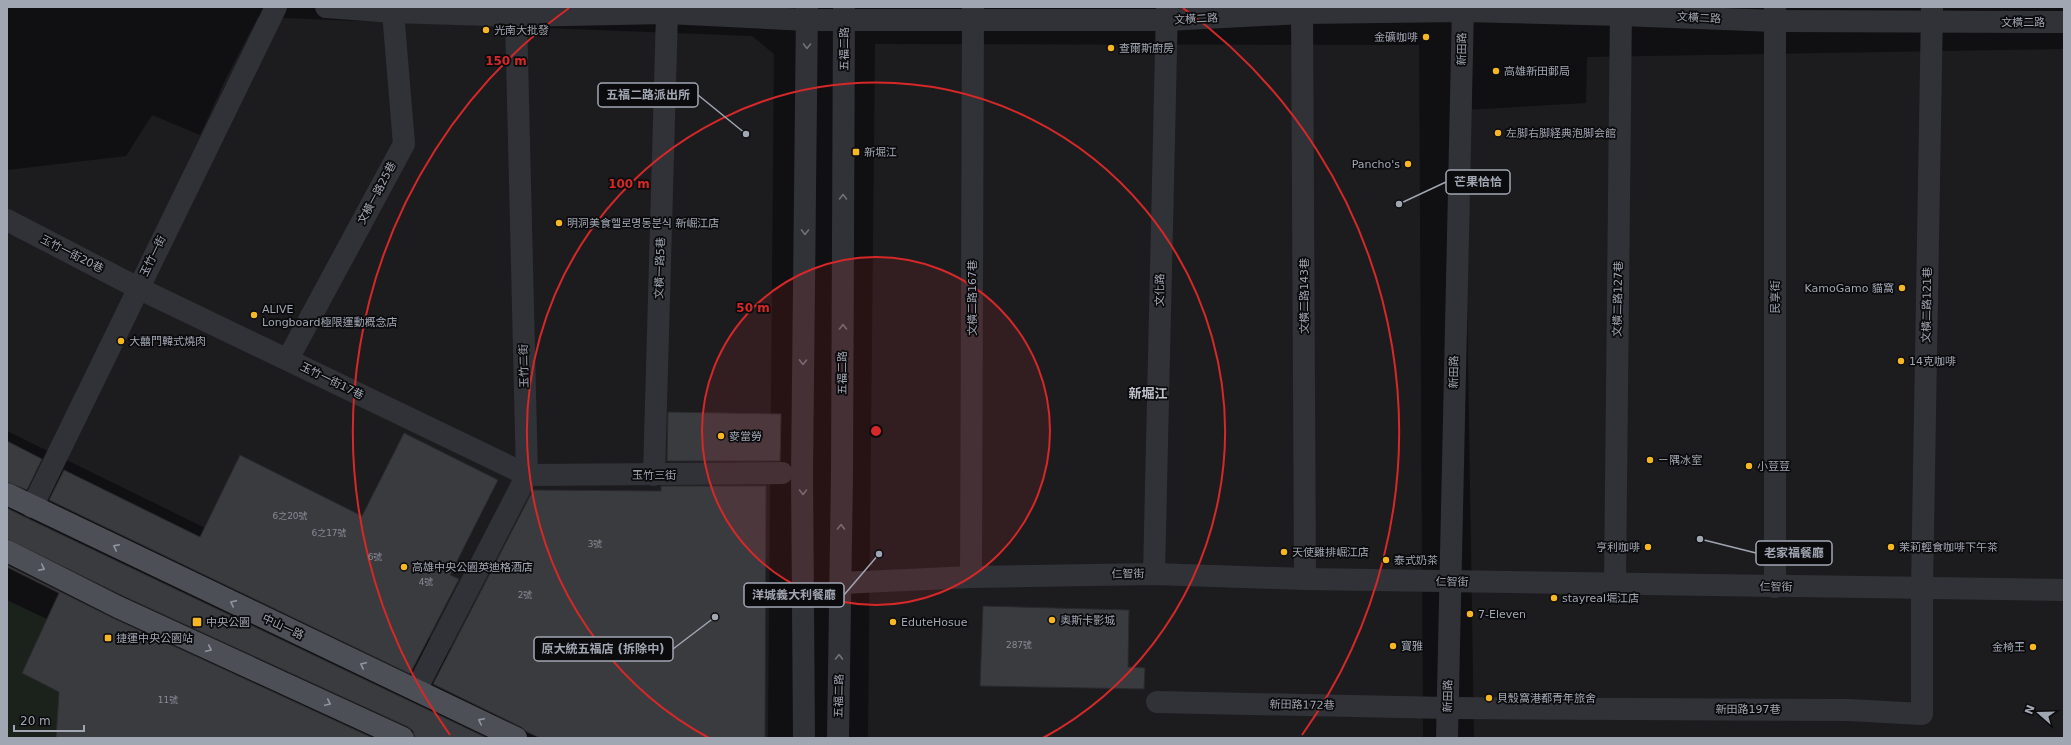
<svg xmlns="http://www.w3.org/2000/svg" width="2071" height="745" viewBox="0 0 2071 745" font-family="'DejaVu Sans','Noto Sans TC','Noto Sans KR',sans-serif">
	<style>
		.built { fill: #1c1c1f }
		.green { fill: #1b221c }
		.building { fill: #3a3b3f; stroke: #2a2a2e }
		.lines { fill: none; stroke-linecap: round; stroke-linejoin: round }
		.minor { stroke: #313237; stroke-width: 22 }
		.major { stroke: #4d4f56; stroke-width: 22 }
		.oneway { stroke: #6f727b }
		.oneway2 { stroke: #9095a0 }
		.ring { fill: none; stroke: #d62828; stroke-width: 2 }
		.poi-dot { fill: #f7b723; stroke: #0b0b0d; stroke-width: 1.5 }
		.labels { text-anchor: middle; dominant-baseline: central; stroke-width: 3.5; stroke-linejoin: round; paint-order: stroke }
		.number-label { font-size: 9px; fill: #878b96 }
		.street-label { font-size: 11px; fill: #a1a6b3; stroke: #0b0b0d }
		.poi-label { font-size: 11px; fill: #a1a6b3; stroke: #0b0b0d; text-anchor: start }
		.quarter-label { font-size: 13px; font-weight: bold; fill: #c2c5cf; stroke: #0b0b0d }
		.centre { fill: #d62828; stroke: #0b0b0d; stroke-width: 2 }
		.ring-label { font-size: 12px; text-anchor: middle; font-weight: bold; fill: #d62828; stroke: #0b0b0d; stroke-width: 3.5; stroke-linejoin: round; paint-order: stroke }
		.leader { fill: none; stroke: #a1a6b3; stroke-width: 1.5 }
		.callout-dot { fill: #a1a6b3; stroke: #0b0b0d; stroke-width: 1.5 }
		.callout { fill: #0b0b0d; stroke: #a1a6b3; stroke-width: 1.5 }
		.callout-label { font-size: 12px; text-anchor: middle; font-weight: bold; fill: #a1a6b3 }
	</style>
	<rect width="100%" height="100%" fill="#101012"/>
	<g class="built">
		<path d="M258,17l494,19 22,18 -6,684h-133l-628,-307v-261l119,-14 26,-41 48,20 26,-57z"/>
		<path d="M875,44l544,1 4,693h-555z"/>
		<path d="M2064,49v689h-590l-10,-628 122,-7 1,-46z"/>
	</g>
	<path class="green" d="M7,600l290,138h-290z"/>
	<g class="building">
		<path d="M668,412l113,2 -1,47h-113z"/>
		<path d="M404,433l94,47 -48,95 9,4 -49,95 -361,-174 15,-30 136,67 40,-82 122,61z"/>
		<path d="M7,441l35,18 -15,31 -20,-8z"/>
		<path d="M661,486h105l-1,252h-225l-13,-6 -6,-5 -88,-43 100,-194 128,1z"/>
		<path d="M7,508l20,10 460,220h-72l-2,-7 -5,-4 -285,-131 -116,-57z"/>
		<path d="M7,565l106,53 260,120h-317l3,-46 -37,-19 37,-80 -52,-26z"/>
		<path d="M983,606l146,4 -1,57 17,1 -1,21 -164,-3z"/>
	</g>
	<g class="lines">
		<g class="minor">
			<path d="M326,7l67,5 123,4 151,-3 140,7h360l135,-7 161,-2 158,4 154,6 289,1"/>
			<path d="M1302,7l3,572"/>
			<path d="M1775,7v580"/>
			<path d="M7,220l131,68 389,187 255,-2"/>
			<path d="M288,359l116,-215 -11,-132"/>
			<path d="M654,475l13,-462"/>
			<path d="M32,507l244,-500"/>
			<path d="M1154,574l13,-567"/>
			<path d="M971,577l2,-570"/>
			<path d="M841,583l130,-6 183,-3 151,5 759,11"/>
			<path d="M1615,583l6,-576"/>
			<path d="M416,690l111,-215 -11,-459"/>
			<path d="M1157,702l290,6 402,2 73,4v-126l10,-580"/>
			<path d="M804,738l-2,-264 5,-467"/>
			<path d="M838,738l4,-264 2,-467"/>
			<path d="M1447,738l16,-731"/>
		</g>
		<g class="major">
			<path d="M7,494l509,244"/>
			<path d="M7,551l111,56 285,131"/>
		</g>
	</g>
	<defs><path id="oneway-chevron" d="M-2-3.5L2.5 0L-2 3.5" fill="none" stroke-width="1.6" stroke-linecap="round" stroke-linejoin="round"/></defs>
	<g class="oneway">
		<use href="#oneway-chevron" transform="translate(807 46) rotate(91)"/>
		<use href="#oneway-chevron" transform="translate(843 197) rotate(-90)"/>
		<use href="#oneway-chevron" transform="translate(805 232) rotate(91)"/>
		<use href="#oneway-chevron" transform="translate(843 327) rotate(-90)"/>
		<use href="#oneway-chevron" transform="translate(803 362) rotate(91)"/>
		<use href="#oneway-chevron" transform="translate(803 492) rotate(90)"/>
		<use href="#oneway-chevron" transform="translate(841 527) rotate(-89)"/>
		<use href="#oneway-chevron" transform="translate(839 657) rotate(-89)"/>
	</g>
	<g class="oneway2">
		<use href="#oneway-chevron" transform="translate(116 547) rotate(-154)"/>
		<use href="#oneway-chevron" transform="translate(42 568) rotate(27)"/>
		<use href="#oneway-chevron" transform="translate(233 603) rotate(-155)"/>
		<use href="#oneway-chevron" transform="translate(209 649) rotate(25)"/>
		<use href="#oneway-chevron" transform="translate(363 665) rotate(-155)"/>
		<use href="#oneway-chevron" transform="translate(328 703) rotate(25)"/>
		<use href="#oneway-chevron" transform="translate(481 721) rotate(-154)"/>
	</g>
	<circle cx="876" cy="431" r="174" fill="#d62828" fill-opacity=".12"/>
	<g class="ring">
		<circle cx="876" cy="431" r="174"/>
		<path d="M709 738A349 349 0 1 1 1043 738"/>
		<path d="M450 735A523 523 0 0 1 569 8M1183 8A523 523 0 0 1 1302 735"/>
	</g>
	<g class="poi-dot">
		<circle cx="486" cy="30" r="4"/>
		<circle cx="1426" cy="37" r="4"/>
		<circle cx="1111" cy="48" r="4"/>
		<circle cx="1496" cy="71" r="4"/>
		<circle cx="1498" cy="133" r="4"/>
		<rect x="852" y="148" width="8" height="8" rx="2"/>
		<circle cx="1408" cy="164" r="4"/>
		<circle cx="559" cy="223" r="4"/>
		<circle cx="1902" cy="288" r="4"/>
		<circle cx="254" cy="315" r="4"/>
		<circle cx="121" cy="341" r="4"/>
		<circle cx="1901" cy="361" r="4"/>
		<circle cx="721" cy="436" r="4"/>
		<circle cx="1650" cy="460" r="4"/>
		<circle cx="1749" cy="466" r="4"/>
		<circle cx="1648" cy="547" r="4"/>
		<circle cx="1891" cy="547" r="4"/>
		<circle cx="1284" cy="552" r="4"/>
		<circle cx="1386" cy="560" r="4"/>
		<circle cx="404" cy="567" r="4"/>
		<circle cx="1554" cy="598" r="4"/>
		<circle cx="1470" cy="614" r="4"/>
		<circle cx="1052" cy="620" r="4"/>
		<rect x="192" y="617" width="10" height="10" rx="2"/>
		<circle cx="893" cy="622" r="4"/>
		<rect x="104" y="634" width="8" height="8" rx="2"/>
		<circle cx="1393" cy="646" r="4"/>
		<circle cx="2033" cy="647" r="4"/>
		<circle cx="1489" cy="698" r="4"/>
	</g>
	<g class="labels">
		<g class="number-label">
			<text x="290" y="516">6之20號</text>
			<text x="329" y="533">6之17號</text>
			<text x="595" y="544">3號</text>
			<text x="375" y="557">6號</text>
			<text x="426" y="582">4號</text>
			<text x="525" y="595">2號</text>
			<text x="1019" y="645">287號</text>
			<text x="168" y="700">11號</text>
		</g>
		<g class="street-label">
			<text transform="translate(1699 18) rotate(3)">文橫二路</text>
			<text transform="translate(1196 19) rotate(-3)">文橫二路</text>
			<text x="2023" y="22">文橫二路</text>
			<text transform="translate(844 49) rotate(-90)">五福二路</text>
			<text transform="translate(1462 49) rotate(-89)">新田路</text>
			<text transform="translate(377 193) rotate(-62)">文橫一路25巷</text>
			<text transform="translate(72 254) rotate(27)">玉竹一街20巷</text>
			<text transform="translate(153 256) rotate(-64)">玉竹一街</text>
			<text transform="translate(660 268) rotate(-88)">文橫一路5巷</text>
			<text transform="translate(1160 290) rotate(-89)">文化路</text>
			<text transform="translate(1304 296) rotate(-90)">文橫二路143巷</text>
			<text transform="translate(1775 297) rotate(-90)">民享街</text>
			<text transform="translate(972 298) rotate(-90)">文橫二路167巷</text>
			<text transform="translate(1618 299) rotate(-89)">文橫二路127巷</text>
			<text transform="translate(1927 305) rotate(-89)">文橫二路121巷</text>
			<text transform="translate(524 366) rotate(-91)">玉竹二街</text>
			<text transform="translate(1454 372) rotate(-89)">新田路</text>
			<text transform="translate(842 373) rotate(-90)">五福二路</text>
			<text transform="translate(332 381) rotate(26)">玉竹一街17巷</text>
			<text x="654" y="475">玉竹三街</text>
			<text transform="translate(1128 574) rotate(-1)">仁智街</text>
			<text transform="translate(1452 582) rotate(1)">仁智街</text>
			<text transform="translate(1776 587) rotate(1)">仁智街</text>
			<text transform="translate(283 627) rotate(25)">中山一路</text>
			<text transform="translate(839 696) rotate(-89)">五福二路</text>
			<text transform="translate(1448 696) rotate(-89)">新田路</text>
			<text transform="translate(1302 705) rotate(1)">新田路172巷</text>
			<text x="1748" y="709">新田路197巷</text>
		</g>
		<g class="poi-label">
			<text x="494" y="30">光南大批發</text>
			<text x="1418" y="37" text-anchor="end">金礦咖啡</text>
			<text x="1119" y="48">查爾斯廚房</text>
			<text x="1504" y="71">高雄新田郵局</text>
			<text x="1506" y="133">左脚右脚経典泡脚会館</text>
			<text x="864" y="152">新堀江</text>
			<text x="1400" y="164" text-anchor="end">Pancho's</text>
			<text x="567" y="223">明洞美食헬로명동분식 新崛江店</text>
			<text x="1894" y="288" text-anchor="end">KamoGamo 貓窩</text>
			<text x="262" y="309">ALIVE<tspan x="262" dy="13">Longboard極限運動概念店</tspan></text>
			<text x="129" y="341">大囍門韓式燒肉</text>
			<text x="1909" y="361">14克咖啡</text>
			<text x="729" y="436">麥當勞</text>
			<text x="1658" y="460">ㄧ隅冰室</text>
			<text x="1757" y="466">小荳荳</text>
			<text x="1640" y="547" text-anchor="end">亨利咖啡</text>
			<text x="1899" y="547">茉莉輕食咖啡下午茶</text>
			<text x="1292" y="552">天使雞排崛江店</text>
			<text x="1394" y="560">泰式奶茶</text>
			<text x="412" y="567">高雄中央公園英迪格酒店</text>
			<text x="1562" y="598">stayreal堀江店</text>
			<text x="1478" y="614">7-Eleven</text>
			<text x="1060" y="620">奧斯卡影城</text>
			<text x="206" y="622">中央公園</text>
			<text x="901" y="622">EduteHosue</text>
			<text x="116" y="638">捷運中央公園站</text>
			<text x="1401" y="646">寶雅</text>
			<text x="2025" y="647" text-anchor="end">金椅王</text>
			<text x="1497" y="698">貝殼窩港都青年旅舍</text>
		</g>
		<g class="quarter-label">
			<text x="1148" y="393">新堀江</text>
		</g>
	</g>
	<circle cx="876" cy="431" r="6" class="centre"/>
	<g class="ring-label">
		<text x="506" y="65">150 m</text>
		<text x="629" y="188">100 m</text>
		<text x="753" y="312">50 m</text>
	</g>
	<path class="leader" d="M746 134L698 95M1399 204L1446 182M1700 539L1756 553M879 554L844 595M715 617L673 649"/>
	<g class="callout-dot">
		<circle cx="746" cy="134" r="4"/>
		<circle cx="1399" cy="204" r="4"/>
		<circle cx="1700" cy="539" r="4"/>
		<circle cx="879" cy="554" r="4"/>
		<circle cx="715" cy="617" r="4"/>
	</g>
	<g class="callout">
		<rect x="598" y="83" width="100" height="24" rx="4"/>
		<rect x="1446" y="170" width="64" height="24" rx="4"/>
		<rect x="1756" y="541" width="76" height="24" rx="4"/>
		<rect x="744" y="583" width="100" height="24" rx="4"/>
		<rect x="534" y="637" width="139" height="24" rx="4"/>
	</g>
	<g class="callout-label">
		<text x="648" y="99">五福二路派出所</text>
		<text x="1478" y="186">芒果恰恰</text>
		<text x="1794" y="557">老家福餐廳</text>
		<text x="794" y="599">洋城義大利餐廳</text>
		<text x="603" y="653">原大統五福店 (拆除中)</text>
	</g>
	<rect width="2071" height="745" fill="none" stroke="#a1a6b3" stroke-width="16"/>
	<g transform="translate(2039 713) rotate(290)" stroke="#0b0b0d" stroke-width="3" paint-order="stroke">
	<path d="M0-3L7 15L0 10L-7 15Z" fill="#a1a6b3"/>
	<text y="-6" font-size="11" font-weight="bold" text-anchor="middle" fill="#a1a6b3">N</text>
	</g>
	<path d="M14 725v6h70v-6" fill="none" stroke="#a1a6b3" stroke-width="2"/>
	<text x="20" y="725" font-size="12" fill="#a1a6b3" stroke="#0b0b0d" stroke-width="3" paint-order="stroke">20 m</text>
</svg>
